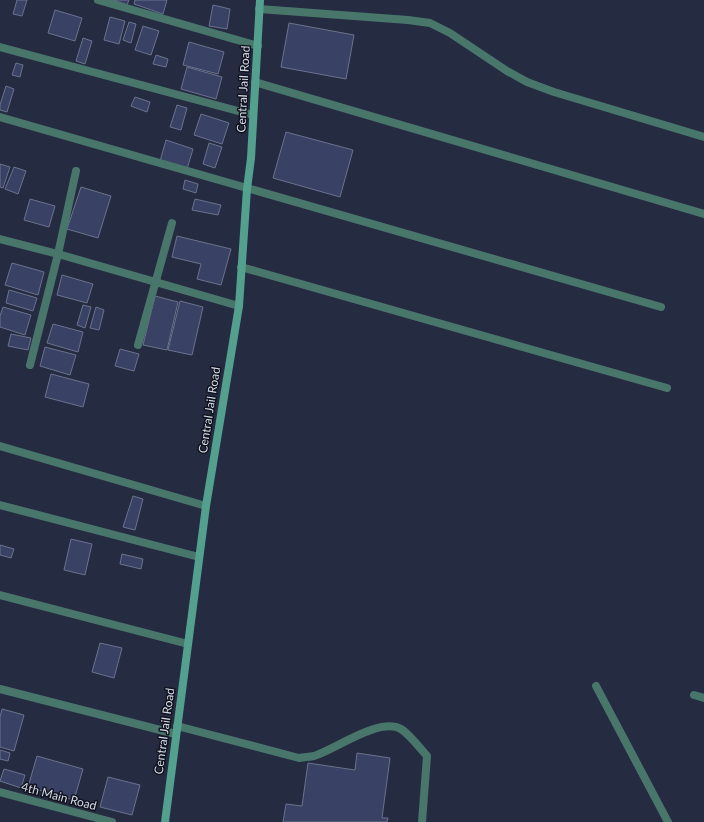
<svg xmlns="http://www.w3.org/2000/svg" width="704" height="822" viewBox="0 0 704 822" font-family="Lato,sans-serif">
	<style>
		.building { fill: #394264; stroke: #6b728d }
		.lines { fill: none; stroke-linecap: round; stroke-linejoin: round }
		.service { stroke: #49766b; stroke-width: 8 }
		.minor { stroke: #49766b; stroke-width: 8 }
		.secondary { stroke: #54a08e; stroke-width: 8 }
		.labels { text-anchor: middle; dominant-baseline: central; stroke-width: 3; stroke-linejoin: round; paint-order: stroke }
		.street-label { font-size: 12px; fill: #d6dbe9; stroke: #11141e }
	</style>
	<rect width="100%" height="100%" fill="#252b41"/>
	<g class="building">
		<path d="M17,0h10l-5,16 -9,-2z"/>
		<path d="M113,0h16l-2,5z"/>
		<path d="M135,0h32l-4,14 -29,-10z"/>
		<path d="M213,5l17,4 -3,20 -18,-3z"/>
		<path d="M55,10l27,8 -7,23 -27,-8z"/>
		<path d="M110,17l15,4 -6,23 -15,-4z"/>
		<path d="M129,22l7,2 -5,19 -8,-3z"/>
		<path d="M289,23l65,12 -8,44 -65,-12z"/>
		<path d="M143,26l16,5 -8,24 -16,-5z"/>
		<path d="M83,38l9,3 -7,23 -9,-3z"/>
		<path d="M189,42l35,10 -6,22 -35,-9z"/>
		<path d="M156,55l12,4 -2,8 -13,-3z"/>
		<path d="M16,63l7,2 -3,12 -8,-2z"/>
		<path d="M187,67l35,10 -6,22 -35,-10z"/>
		<path d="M6,86l8,3 -7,23 -7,-2v-5z"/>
		<path d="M135,97l15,5 -3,10 -16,-6z"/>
		<path d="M177,105l10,3 -6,22 -11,-3z"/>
		<path d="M201,114l28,9 -7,21 -28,-9z"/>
		<path d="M286,132l67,18 -13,47 -67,-19z"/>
		<path d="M166,140l27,9 -6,20 -27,-8z"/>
		<path d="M209,143l13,4 -7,21 -12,-4z"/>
		<path d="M0,164l10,3 -7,21 -3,-1z"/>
		<path d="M14,167l12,4 -8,23 -13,-5z"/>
		<path d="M185,180l13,4 -2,9 -13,-4z"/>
		<path d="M81,187l30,9 -13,42 -31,-9z"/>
		<path d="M30,199l25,7 -6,21 -25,-7z"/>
		<path d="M195,199l26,6 -3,10 -26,-5z"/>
		<path d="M177,236l54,13 -10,36 -24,-6 4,-15 -29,-7z"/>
		<path d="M12,263l32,9 -6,23 -33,-10z"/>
		<path d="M62,275l31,9 -6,19 -30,-8z"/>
		<path d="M9,290l28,8 -4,13 -27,-8z"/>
		<path d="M155,296l23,6 -11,48 -24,-5z"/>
		<path d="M180,301l23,6 -11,48 -24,-5z"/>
		<path d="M83,305l8,2 -6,21 -8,-3z"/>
		<path d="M3,307l28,8 -6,20 -25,-8v-11z"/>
		<path d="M96,307l8,3 -5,20 -9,-2z"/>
		<path d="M53,324l30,8 -5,20 -31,-9z"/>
		<path d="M11,334l20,4 -3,12 -20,-4z"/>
		<path d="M45,347l31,8 -6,20 -30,-9z"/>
		<path d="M120,349l19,5 -5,17 -19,-5z"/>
		<path d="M51,374l38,10 -6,23 -38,-10z"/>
		<path d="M133,496l10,3 -8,31 -12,-3z"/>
		<path d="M71,539l21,5 -7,31 -21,-5z"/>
		<path d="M0,545l14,4 -3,9 -11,-3z"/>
		<path d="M122,554l21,5 -2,10 -21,-5z"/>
		<path d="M100,643l22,5 -8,30 -22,-6z"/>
		<path d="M2,709l22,6 -10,36 -14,-4v-30z"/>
		<path d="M0,750l10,3 -2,8 -8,-2z"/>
		<path d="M357,753l33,5 -8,60h6l-1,4h-104l3,-18 16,2 6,-43 47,7z"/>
		<path d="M37,756l46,13 -9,31 -46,-13z"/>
		<path d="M4,769l21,6 -4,13 -21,-7z"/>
		<path d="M108,777l32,8 -8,30 -32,-8z"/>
	</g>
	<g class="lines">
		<g class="service">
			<path d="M259,9l149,11 22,3 20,10 57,38 20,11 27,10 150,45"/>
			<path d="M0,446l206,60"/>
			<path d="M177,726l122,32c5,-1 11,-1 15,-2 22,-7 65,-39 87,-27 8,5 19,19 26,27l-5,66"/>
		</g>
		<g class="minor">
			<path d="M98,0l160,46"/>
			<path d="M0,47l253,68"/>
			<path d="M255,82l449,132"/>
			<path d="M0,117l661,190"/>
			<path d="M0,239l58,15 181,52"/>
			<path d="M241,267l426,121"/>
			<path d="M138,345l34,-122"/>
			<path d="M30,365l28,-111 18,-83"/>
			<path d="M0,505l199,52"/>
			<path d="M0,595l188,49"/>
			<path d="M596,686l72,136"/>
			<path d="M0,689l176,45"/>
			<path d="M694,695l10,3"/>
			<path d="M0,792l112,30"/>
		</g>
		<path class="secondary" d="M165,822l41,-316 33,-200 8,-117 4,-31 9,-158"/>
	</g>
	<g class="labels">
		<g class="street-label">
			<text transform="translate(243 89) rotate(-87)">Central Jail Road</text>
			<text transform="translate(209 410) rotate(-81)">Central Jail Road</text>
			<text transform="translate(164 731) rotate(-82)">Central Jail Road</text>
			<text transform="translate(59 796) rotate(15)">4th Main Road</text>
		</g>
	</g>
</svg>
